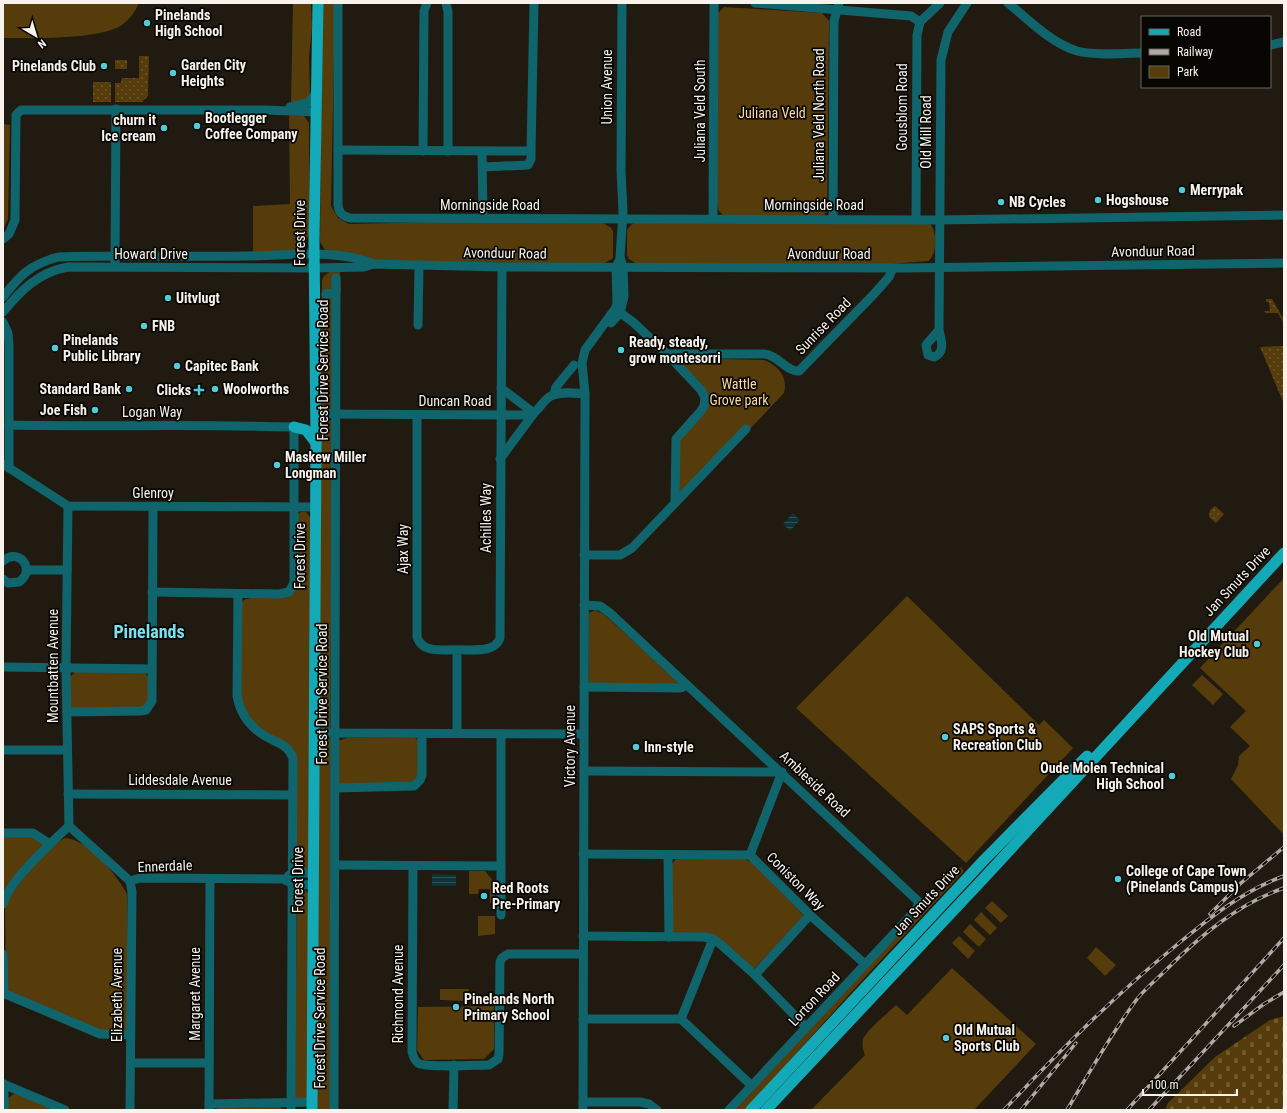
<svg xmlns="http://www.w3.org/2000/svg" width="1287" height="1113" viewBox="0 0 1287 1113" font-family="'Roboto Condensed',sans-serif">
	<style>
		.grass { fill: url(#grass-dots) }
		.cemetery { fill: url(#cemetery-stones) }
		.green { fill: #563c0b }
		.water { fill: url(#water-rules) }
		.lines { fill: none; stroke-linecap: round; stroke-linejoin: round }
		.minor { stroke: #10646c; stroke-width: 9 }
		.major { stroke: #14a9b6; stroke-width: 11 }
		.rail-casing { stroke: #afaaa3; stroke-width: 3.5 }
		.rail { stroke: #080603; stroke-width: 2; stroke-dasharray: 6; stroke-linecap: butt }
		.poi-dot { fill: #52cbd8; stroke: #080603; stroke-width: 1.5 }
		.labels { text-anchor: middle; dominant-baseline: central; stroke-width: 3.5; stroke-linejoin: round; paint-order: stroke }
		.poi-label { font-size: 14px; font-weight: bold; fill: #f7f3ec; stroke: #080603; text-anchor: start }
		.street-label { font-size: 14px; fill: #f7f3ec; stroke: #080603 }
		.park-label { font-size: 14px; fill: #fbd8a1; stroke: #080603 }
		.district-label { font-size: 18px; font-weight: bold; fill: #78e3ef; stroke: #080603 }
	</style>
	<defs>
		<pattern id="grass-dots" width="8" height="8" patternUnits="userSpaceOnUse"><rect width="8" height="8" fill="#563c0b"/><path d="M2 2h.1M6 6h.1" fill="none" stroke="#6f592f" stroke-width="1.8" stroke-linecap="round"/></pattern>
		<pattern id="cemetery-stones" width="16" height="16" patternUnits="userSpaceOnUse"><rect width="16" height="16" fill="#563c0b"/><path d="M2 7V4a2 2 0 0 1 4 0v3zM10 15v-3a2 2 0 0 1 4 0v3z" fill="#6f592f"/></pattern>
		<pattern id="water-rules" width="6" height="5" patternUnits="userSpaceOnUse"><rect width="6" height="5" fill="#0f3438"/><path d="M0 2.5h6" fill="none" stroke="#335255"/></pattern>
	</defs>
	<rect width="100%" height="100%" fill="#201a11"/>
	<g class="grass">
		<path d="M139,56h10l-1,40 -6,6h-27v-19h6l1,-5h17z"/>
		<rect x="115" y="60" width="12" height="9"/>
		<rect x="93" y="82" width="18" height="20"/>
		<path d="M1266,299h6l12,21v4l-6,-11h-13l-1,-2h6l-1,-9h-3z"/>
		<path d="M1284,346v58l-24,-57z"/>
		<path d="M1215,506l9,8 -8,9 -7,-6 1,-7z"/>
	</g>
	<path class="cemetery" d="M1284,1016v94h-119l3,-7 47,-46 55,-37z"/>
	<g class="green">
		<path d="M3,3h136c-4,9 -9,16 -17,22 -22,15 -91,13 -119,13z"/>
		<path d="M293,3h18l1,25 -3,29 1,40 -3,3 -16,4z"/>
		<path d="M322,3h13l-4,203 7,12 11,6 134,-3 118,1 9,5 3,4v27l-10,6 -222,-3 -56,-11 -5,-8z"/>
		<path d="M724,7l98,6 7,8 -2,190 -3,4 -6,1 -95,-1 -4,-4 -2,-6 -1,-190z"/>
		<path d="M289,115l15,1 5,7v111l-5,12 -8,5 -43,3v-48l37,-2z"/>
		<path d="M3,124l7,1 -2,94 -5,11z"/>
		<path d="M636,222l293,1c9,7 8,33 -1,38l-49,4 -242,-1 -8,-5 -2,-4v-25l5,-6z"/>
		<path d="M331,271h9l1,20h-7l-1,119h-11l-3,-3 3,-127 2,-4z"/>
		<path d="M678,358l86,2c15,6 24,17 20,33l-69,73 -35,26 -2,-1 1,-50 28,-39 -30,-42z"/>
		<path d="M324,418l9,3 -3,308h-11l2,-309z"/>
		<path d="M301,512h5l5,6 -3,351 -11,2 -2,-111 -32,-24 -23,-34 1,-100c10,-9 34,-1 48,-8l9,-80z"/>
		<path d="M1284,578v257l-53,-56 7,-14 1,-9 11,-10 -20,-19 16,-16 -46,-43z"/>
		<path d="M907,596l132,129 5,-5 29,28 -107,115 -170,-155z"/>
		<path d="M595,610l10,5 73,67v3l-89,-2v-70z"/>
		<path d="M76,671h68l5,7v26l-3,3 -76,2v-32z"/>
		<path d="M1202,675l21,19 -10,11 -21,-20z"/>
		<path d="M323,737l8,2 -1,371h-14l2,-368z"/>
		<path d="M346,738h69l3,2 1,41 -3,3 -77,3 -1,-46z"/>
		<path d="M33,834l12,11 -42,54v-64z"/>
		<path d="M65,838c21,0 53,38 62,56v137l-16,5 -99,-40 -6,-8 -1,-82c8,-18 42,-60 60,-68z"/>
		<path d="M676,859h69l8,4 50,52v3l-50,52 -35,-30 -45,-6 -2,-69z"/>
		<path d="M960,867l4,4 -108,116 -111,123h-10z"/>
		<path d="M469,871h16l10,12v20h-5v-14h-11l-1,5h-9z"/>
		<path d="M299,888l5,1 5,5 -2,204h-12l2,-209z"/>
		<path d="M992,901l16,15 -7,7 -16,-15z"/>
		<path d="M981,912l16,16 -7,7 -16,-15z"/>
		<path d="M478,916h17v18l-17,2z"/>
		<path d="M970,924l16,15 -7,8 -16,-15z"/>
		<path d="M959,936l16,15 -7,8 -16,-16z"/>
		<path d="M1096,947l20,18 -11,11 -18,-18z"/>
		<path d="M952,968l84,76 -62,66h-163l54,-55c-2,-4 -3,-11 -2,-16 3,-8 26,-27 33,-34l11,10z"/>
		<path d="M440,989h29v10l-2,2 -27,-1z"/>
		<path d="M494,1006v43l-10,10 -60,1 -7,-10 1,-43z"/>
		<path d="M15,1093l41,17h-50l1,-11z"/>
		<path d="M280,1107l5,3h-72l5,-2z"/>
	</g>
	<g class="water">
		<path d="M793,513l7,7 -10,11 -7,-7z"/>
		<path d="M432,874l24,1v11h-24z"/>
	</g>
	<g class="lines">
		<g class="minor">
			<path d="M338,3v202c1,8 4,11 12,13l590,2 344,-5"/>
			<path d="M446,3l2,9v139"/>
			<path d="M755,3l156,13 9,6"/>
			<path d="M1008,3c21,17 43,40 69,48 20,5 44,2 65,2"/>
			<path d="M1270,45l14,-3"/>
			<path d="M290,107l18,-4 8,-10"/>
			<path d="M338,150l193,1 3,-148"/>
			<path d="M423,151l1,-140 3,-8"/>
			<path d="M482,152l1,66"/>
			<path d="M483,167l45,-2 3,-6v-8"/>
			<path d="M713,219l1,-216"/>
			<path d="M916,219l1,-184 3,-13 20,-19"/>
			<path d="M833,220l1,-199 5,-18"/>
			<path d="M3,239l6,-5 6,-14 1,-105 5,-5h244l51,2"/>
			<path d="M115,262l1,-153"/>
			<path d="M326,294l10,-1"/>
			<path d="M3,297c18,-23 27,-32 55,-40 63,-2 126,0 189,-1 42,0 87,-8 127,8"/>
			<path d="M616,310l17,12 34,32 34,36 4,8 -1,8 -4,6 -24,27 -1,64"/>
			<path d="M3,312c18,-22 36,-40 65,-45l247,1 49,-1 10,-3 128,3 403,1 379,-5"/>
			<path d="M3,322l5,11 1,12v123"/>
			<path d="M611,323l9,-10 4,-16 -1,-30 -3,-10 3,-45 -2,-41 1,-168"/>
			<path d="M418,325l1,-59"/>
			<path d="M939,330l-13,15 2,10 6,2c12,-5 7,-17 5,-27l2,-270 7,-28 19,-29"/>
			<path d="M667,354h98c14,2 22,18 34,17l75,-77 15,-17 4,-9"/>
			<path d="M554,394l2,-7 18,-22"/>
			<path d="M316,414l211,1c12,-1 14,-14 24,-19 10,-5 24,-3 34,-2"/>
			<path d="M417,415v222c6,17 25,12 40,13"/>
			<path d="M9,425c95,2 190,-1 285,2v156l-5,9 -10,2 -127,-2"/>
			<path d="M500,459l34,-46 -33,-25"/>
			<path d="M3,464l65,42 248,1"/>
			<path d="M68,506l-2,163 3,157"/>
			<path d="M584,555h36l12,-7 114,-119"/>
			<path d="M3,561c15,-14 34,8 16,21l-11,1 -5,-4"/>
			<path d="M27,570h40"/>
			<path d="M238,594l-1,102c3,17 13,31 28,40 13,8 22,7 28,22l-2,352"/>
			<path d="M584,605l16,1 10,7 308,288v5l-3,5 -186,199"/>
			<path d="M3,667l148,2"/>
			<path d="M584,687l97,1 6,-3"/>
			<path d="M67,712l74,-1 5,-1 6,-9 1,-193"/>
			<path d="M315,733l268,1"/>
			<path d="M457,733v-83c13,-1 38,4 43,-12l2,-371"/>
			<path d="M501,734v181"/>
			<path d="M3,750h64"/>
			<path d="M584,771l198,1 -32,83"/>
			<path d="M336,788l78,-2 6,-6 2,-5v-41"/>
			<path d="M68,794l224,1"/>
			<path d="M69,826l61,55"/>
			<path d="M3,833h30l17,11"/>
			<path d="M583,854l167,1 60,60 55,49"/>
			<path d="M668,855l1,82"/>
			<path d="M335,865l165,1"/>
			<path d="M413,867l-1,185c1,4 2,8 6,11 7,5 59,2 71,2l9,-6 1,-5 1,-92 2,-4 6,-4h75"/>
			<path d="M288,876l4,-3h21"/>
			<path d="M130,881l10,-3 143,1 10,5 20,1"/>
			<path d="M3,904c5,-22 48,-61 66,-78"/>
			<path d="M583,936l121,1 9,2 6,4 36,32 51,52"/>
			<path d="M3,954l1,40"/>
			<path d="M755,975l55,-60"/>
			<path d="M3,993l97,41 30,1"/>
			<path d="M583,1019h98l71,67"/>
			<path d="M681,1019l32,-80"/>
			<path d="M131,1063h78"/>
			<path d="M3,1084l62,26"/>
			<path d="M4,1084v26"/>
			<path d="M583,1102h57l9,2 8,6"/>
			<path d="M209,1104l103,-2"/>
			<path d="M130,1110l2,-218 -2,-11"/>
			<path d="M209,1110l1,-231"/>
			<path d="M334,1110l2,-832"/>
			<path d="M453,1110l1,-45"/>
			<path d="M583,1110l2,-716 -3,-31 3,-13 30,-41 2,-5 -1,-37 4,-8"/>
		</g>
		<g class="major">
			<path d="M294,427l12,3 10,13"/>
			<path d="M312,1110l4,-667 -2,-203 4,-237"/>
			<path d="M751,1110l233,-250 103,-104"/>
			<path d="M766,1110l217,-231 301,-326"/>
		</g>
		<g class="rail-casing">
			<g id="rail">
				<path d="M1210,914l31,-31 43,-36"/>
				<path d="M1234,1026l30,-22 20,-12"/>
				<path d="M1004,1110c53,-57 108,-112 169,-162 34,-28 69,-57 111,-72"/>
				<path d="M1021,1110l55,-67"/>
				<path d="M1067,1110c22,-37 44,-76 70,-111 9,-11 20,-20 30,-30 34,-34 71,-65 117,-81"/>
				<path d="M1127,1110l157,-172"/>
				<path d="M1149,1110l135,-145"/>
			</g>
		</g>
		<use href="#rail" class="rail"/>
	</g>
	<g class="poi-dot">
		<circle cx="147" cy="23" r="4"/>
		<circle cx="104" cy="66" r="4"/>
		<circle cx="173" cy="73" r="4"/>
		<circle cx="197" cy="126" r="4"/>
		<circle cx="164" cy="128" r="4"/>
		<circle cx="1182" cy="190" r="4"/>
		<circle cx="1098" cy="200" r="4"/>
		<circle cx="1001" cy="202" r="4"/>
		<circle cx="168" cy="298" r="4"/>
		<circle cx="144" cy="326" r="4"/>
		<circle cx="55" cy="348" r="4"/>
		<circle cx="621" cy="350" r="4"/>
		<circle cx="177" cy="366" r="4"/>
		<circle cx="129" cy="389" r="4"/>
		<circle cx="215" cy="389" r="4"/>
		<path d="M197 384h4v4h4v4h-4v4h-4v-4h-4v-4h4z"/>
		<circle cx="95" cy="410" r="4"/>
		<circle cx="277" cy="465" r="4"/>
		<circle cx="1257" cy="644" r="4"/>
		<circle cx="945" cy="737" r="4"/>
		<circle cx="636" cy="747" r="4"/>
		<circle cx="1172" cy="776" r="4"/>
		<circle cx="1118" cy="879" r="4"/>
		<circle cx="484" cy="896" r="4"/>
		<circle cx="456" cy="1007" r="4"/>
		<circle cx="946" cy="1038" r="4"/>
	</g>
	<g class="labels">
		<g class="poi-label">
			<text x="155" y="15">Pinelands<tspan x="155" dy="16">High School</tspan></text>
			<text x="181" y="65">Garden City<tspan x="181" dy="16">Heights</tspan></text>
			<text x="96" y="66" text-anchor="end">Pinelands Club</text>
			<text x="205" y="118">Bootlegger<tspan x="205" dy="16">Coffee Company</tspan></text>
			<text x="156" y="120" text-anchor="end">churn it<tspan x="156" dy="16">Ice cream</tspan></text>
			<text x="1190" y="190">Merrypak</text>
			<text x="1106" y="200">Hogshouse</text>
			<text x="1009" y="202">NB Cycles</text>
			<text x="176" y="298">Uitvlugt</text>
			<text x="152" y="326">FNB</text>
			<text x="63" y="340">Pinelands<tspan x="63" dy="16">Public Library</tspan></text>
			<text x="629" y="342">Ready, steady,<tspan x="629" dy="16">grow montesorri</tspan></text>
			<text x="185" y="366">Capitec Bank</text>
			<text x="121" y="389" text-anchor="end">Standard Bank</text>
			<text x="223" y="389">Woolworths</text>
			<text x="191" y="390" text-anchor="end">Clicks</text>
			<text x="87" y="410" text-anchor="end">Joe Fish</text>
			<text x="285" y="457">Maskew Miller<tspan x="285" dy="16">Longman</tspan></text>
			<text x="1249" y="636" text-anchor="end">Old Mutual<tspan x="1249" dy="16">Hockey Club</tspan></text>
			<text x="953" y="729">SAPS Sports &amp;<tspan x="953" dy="16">Recreation Club</tspan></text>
			<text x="644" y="747">Inn-style</text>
			<text x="1164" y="768" text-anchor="end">Oude Molen Technical<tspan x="1164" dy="16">High School</tspan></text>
			<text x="1126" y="871">College of Cape Town<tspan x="1126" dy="16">(Pinelands Campus)</tspan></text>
			<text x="492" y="888">Red Roots<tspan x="492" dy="16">Pre-Primary</tspan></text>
			<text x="464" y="999">Pinelands North<tspan x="464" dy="16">Primary School</tspan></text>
			<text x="954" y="1030">Old Mutual<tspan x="954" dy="16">Sports Club</tspan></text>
		</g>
		<g class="street-label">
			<text transform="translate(607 87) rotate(-90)">Union Avenue</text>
			<text transform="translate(902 107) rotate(-90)">Gousblom Road</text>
			<text transform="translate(700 111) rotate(-90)">Juliana Veld South</text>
			<text transform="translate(819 115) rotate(-90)">Juliana Veld North Road</text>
			<text transform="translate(926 132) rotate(-90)">Old Mill Road</text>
			<text x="490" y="205">Morningside Road</text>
			<text x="814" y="205">Morningside Road</text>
			<text transform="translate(300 233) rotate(-90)">Forest Drive</text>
			<text transform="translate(1153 251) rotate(-1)">Avonduur Road</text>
			<text transform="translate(505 253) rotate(1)">Avonduur Road</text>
			<text x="151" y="254">Howard Drive</text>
			<text x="829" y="254">Avonduur Road</text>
			<text transform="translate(823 326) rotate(-46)">Sunrise Road</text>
			<text transform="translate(323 370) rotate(-90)">Forest Drive Service Road</text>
			<text x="455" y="401">Duncan Road</text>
			<text x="152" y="412">Logan Way</text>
			<text x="153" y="493">Glenroy</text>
			<text transform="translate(486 518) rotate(-90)">Achilles Way</text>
			<text transform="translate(403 549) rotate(-90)">Ajax Way</text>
			<text transform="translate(300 556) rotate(-90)">Forest Drive</text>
			<text transform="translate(1237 581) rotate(-47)">Jan Smuts Drive</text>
			<text transform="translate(53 666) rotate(-90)">Mountbatten Avenue</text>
			<text transform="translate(322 694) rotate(-90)">Forest Drive Service Road</text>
			<text transform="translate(570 746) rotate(-90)">Victory Avenue</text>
			<text x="180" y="780">Liddesdale Avenue</text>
			<text transform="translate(815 784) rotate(43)">Ambleside Road</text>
			<text transform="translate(165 866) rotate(-2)">Ennerdale</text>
			<text transform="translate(298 880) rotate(-90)">Forest Drive</text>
			<text transform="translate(796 881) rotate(45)">Coniston Way</text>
			<text transform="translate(926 900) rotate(-47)">Jan Smuts Drive</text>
			<text transform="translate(195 994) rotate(-90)">Margaret Avenue</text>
			<text transform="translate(398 994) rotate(-90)">Richmond Avenue</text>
			<text transform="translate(117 995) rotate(-90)">Elizabeth Avenue</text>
			<text transform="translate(814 999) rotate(-47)">Lorton Road</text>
			<text transform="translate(320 1018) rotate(-90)">Forest Drive Service Road</text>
		</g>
		<g class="park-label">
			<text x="772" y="113">Juliana Veld</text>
			<text x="739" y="384">Wattle<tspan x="739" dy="16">Grove park</tspan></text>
		</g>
		<g class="district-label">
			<text x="149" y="631">Pinelands</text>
		</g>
	</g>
	<rect width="1287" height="1113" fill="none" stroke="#f7f3ec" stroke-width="8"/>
	<rect x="1141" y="16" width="130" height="72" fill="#080603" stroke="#686560"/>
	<rect x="1149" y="29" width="20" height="6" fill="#14a9b6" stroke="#686560"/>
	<text x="1177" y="36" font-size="12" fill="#f7f3ec">Road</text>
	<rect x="1149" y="49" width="20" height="6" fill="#afaaa3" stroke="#686560"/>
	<text x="1177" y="56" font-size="12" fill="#f7f3ec">Railway</text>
	<rect x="1149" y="66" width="20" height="12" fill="#563c0b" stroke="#686560"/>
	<text x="1177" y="76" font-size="12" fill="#f7f3ec">Park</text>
	<g transform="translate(36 36) rotate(142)" stroke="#080603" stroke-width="3" paint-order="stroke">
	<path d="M0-3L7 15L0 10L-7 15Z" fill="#f7f3ec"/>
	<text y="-6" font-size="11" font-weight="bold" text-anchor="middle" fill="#f7f3ec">N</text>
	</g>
	<path d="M1143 1089v6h94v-6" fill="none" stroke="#f7f3ec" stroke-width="2"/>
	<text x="1149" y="1089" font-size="12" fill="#f7f3ec" stroke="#080603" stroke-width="3" paint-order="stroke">100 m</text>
</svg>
